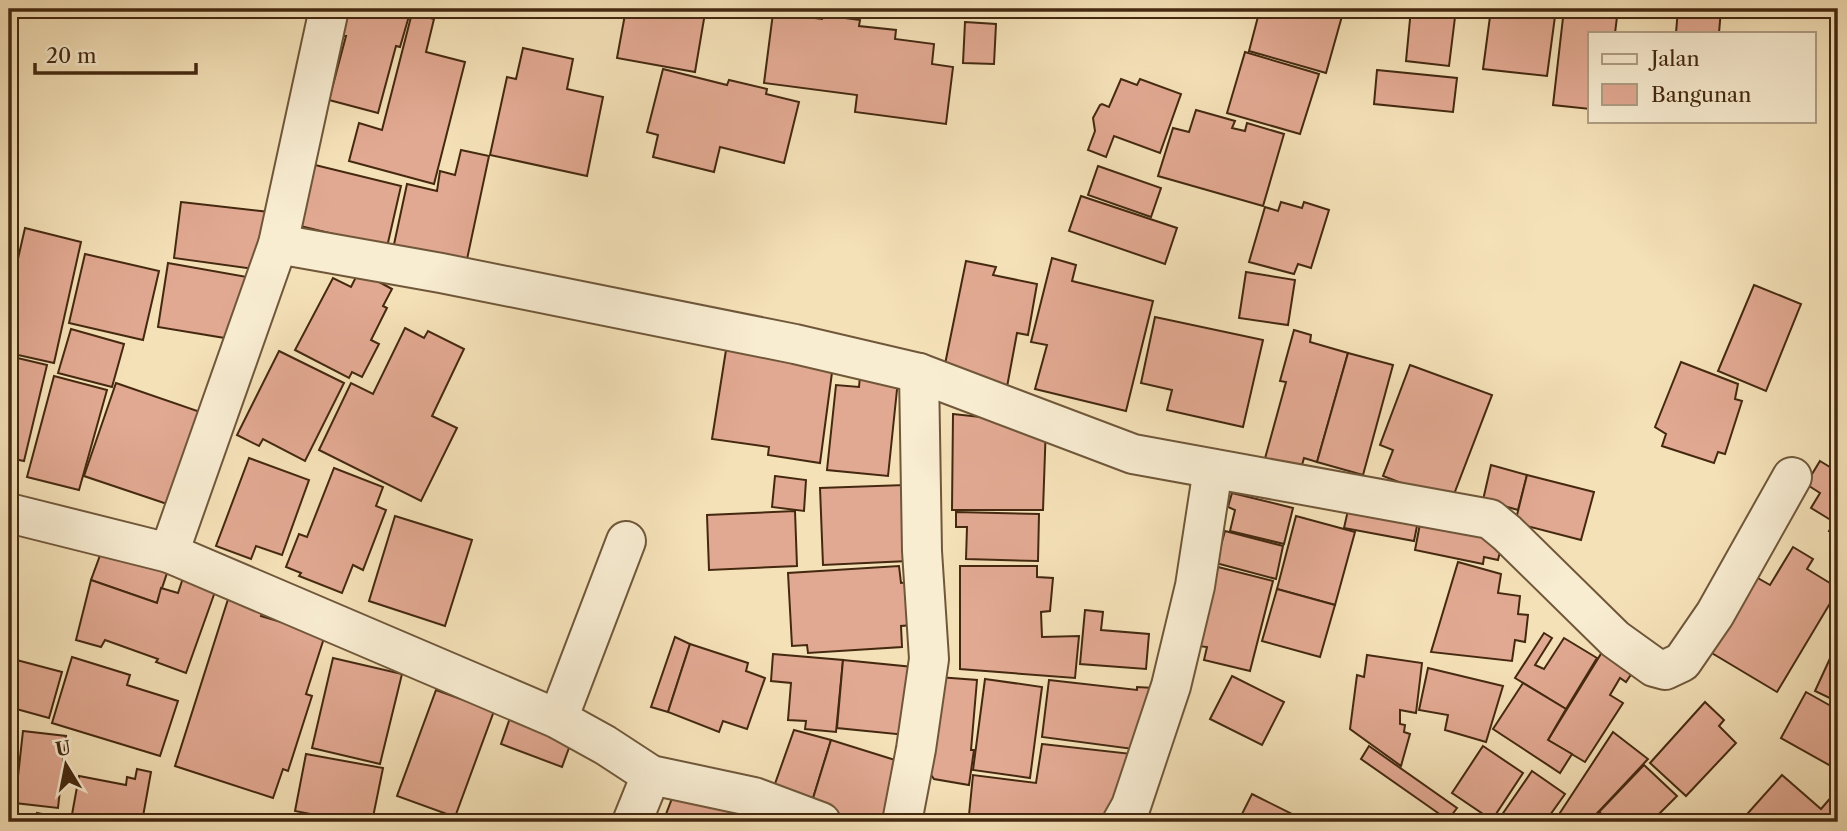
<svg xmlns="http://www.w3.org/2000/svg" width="1847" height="831" viewBox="0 0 1847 831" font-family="'Libre Caslon Text',serif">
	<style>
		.building { fill: #e2a992; stroke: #442910; stroke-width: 2 }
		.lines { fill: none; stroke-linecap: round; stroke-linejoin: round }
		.street-casing { stroke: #70573a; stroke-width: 42 }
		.street { stroke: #f8ecd1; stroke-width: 38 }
	</style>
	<rect width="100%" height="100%" fill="#f5e1b8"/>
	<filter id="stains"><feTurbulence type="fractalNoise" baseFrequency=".00286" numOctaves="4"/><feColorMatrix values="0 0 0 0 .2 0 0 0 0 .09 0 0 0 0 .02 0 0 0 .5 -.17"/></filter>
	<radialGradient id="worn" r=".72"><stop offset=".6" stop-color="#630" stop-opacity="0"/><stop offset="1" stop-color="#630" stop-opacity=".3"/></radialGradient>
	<g class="building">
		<path d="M349,9h50l4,4 6,3 -9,31 -4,-1 -18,67 -49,-13 17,-64h-3z"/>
		<path d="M626,9h59l20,4 -10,59 -78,-14z"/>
		<path d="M1260,9h84l-18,64 -77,-22z"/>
		<path d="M1411,9h45l-7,57 -43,-5z"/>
		<path d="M1491,9h65l-9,67 -64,-7z"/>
		<path d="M1564,9h54l-3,24h-25v76l-37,-4z"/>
		<path d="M1678,9h43l-2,24h-43z"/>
		<path d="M412,13l22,6 -8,33 39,10 -31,122 -85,-23 10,-38 23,7z"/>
		<path d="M773,13l49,6 1,-4 37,5 -1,6 37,4 -1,9 39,5 -2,20 21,3 -7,57 -91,-12 2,-17 -93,-12z"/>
		<path d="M965,22l31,2 -2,40 -31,-1z"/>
		<path d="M523,48l50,11 -6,30 36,8 -16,79 -97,-21 17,-78 9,2z"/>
		<path d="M1245,52l74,22 -19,60 -73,-21z"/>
		<path d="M663,69l64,16 2,-5 38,9 -1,5 33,8 -15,61 -64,-16 -6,25 -61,-15 5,-22 -11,-3z"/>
		<path d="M1377,70l80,8 -4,34 -79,-8z"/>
		<path d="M1121,79l16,6 3,-6 41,15 -21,59 -46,-17 -8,21 -18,-7 7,-19 -2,-13 7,-13 2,-1 7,3z"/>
		<path d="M1196,110l39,11 -3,7 13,3 2,-8 37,11 -21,72 -105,-30 15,-48 16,4z"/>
		<path d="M461,150l28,6 -23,108 -73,-15 14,-65 30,7 3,-20 15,4z"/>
		<path d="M311,164l90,22 -14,61 -91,-22z"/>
		<path d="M1098,166l63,22 -10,29 -63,-22z"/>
		<path d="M1081,196l96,32 -12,36 -96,-33z"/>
		<path d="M181,202l88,10 -7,58 -88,-12z"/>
		<path d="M1281,202l21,6 2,-6 25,8 -18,58 -13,-4 -4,10 -45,-12 16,-55 13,4z"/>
		<path d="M9,210l6,2 -6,26z"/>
		<path d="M25,228l56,14 -27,121 -45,-10v-55z"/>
		<path d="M85,254l74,17 -16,69 -74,-17z"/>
		<path d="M1052,258l24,7 -4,16 81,20 -27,110 -91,-22 12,-44 -16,-3z"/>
		<path d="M966,261l30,6 -3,8 44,9 -9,51 -11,-2 -10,54 -64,-13z"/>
		<path d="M168,263l79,14 -10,63 -79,-13z"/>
		<path d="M359,271l33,18 -9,17 4,2 -16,32 8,4 -17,33 -10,-5 -3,6 -54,-28 38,-72 18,9z"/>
		<path d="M1246,272l49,8 -7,45 -49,-7z"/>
		<path d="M1754,285l47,19 -35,87 -48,-20z"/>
		<path d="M1155,317l108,23 -20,87 -76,-17 5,-20 -31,-7z"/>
		<path d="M405,328l19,10 4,-7 36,18 -32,67 25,12 -36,73 -102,-51 32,-67 22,11z"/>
		<path d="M71,329l53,15 -12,43 -54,-14z"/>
		<path d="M1294,330l17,5 -1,7 38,11 -31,109 -13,-4 -4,14 -36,-10 22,-80 -6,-1z"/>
		<path d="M726,350l107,15 -13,98 -52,-8 1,-8 -57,-8z"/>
		<path d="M279,351l65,32 -39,78 -42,-22 -4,7 -22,-11z"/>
		<path d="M1348,353l45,12 -30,110 -46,-13z"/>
		<path d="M9,356l38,9 -23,96 -15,-3z"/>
		<path d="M1681,362l57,22 -3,15 7,2 -17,53 -7,-2 -4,11 -52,-17 4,-12 -11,-7z"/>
		<path d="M1410,365l82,30 -41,107 -68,-26 10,-26 -13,-5z"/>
		<path d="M54,376l53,14 -28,100 -52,-13z"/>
		<path d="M860,376l38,4 -10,96 -61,-6 9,-85 23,2z"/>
		<path d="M116,383l96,33 -39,90 -89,-30z"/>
		<path d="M953,414l93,10 -3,86h-91z"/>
		<path d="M249,458l60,22 -27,75 -26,-9 -5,13 -35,-13z"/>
		<path d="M1820,461l18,11v64l-9,-5 5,-9 -23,-14 9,-15 -14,-9z"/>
		<path d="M1491,465l36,10 -9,35 -35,-10z"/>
		<path d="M334,468l49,19 -7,19 10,4 -23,60 -10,-5 -11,28 -43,-17 2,-3 -15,-6 13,-33 8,3z"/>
		<path d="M1527,475l67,17 -13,48 -66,-17z"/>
		<path d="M775,476l31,4 -2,31 -32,-4z"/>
		<path d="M905,485l3,76 -85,4 -3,-77z"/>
		<path d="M1232,493l61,15 -9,36 -54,-13 5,-21 -7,-3z"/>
		<path d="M1351,497l69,14 -6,30 -70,-13z"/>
		<path d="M1423,508l81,27 -6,25 -14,-3 -1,7 -68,-14z"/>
		<path d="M795,511l2,55 -88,4 -2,-55z"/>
		<path d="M956,512l83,2 -1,47 -72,-2 1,-32h-11z"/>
		<path d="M395,516l77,24 -27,86 -76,-25z"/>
		<path d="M1296,516l59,16 -20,73 -58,-16z"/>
		<path d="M1225,531l58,15 -7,33 -60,-16z"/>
		<path d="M1793,547l20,12 -6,10 31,19v2l-61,102 -67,-40 46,-75 14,8z"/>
		<path d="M102,550l65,23 -10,30 -66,-23z"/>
		<path d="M1458,562l43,12 -3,19 22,3 -2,18 10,1 -3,27 -10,-2 -3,21 -81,-9z"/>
		<path d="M899,566l2,17 9,-1 3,43 -12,1 1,21 -94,6 -1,-8 -15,1 -4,-73z"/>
		<path d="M960,566h77v11l16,1 -3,33 -9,1 1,25 37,-1 -4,42 -115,-9z"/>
		<path d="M1218,567l55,14 -23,90 -46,-11 3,-13 -9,-1z"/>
		<path d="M183,578l33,11 -30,84 -30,-11 2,-3 -53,-19 -4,7 -25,-7 15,-60 66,23 4,-15 17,5z"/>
		<path d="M1277,589l58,16 -15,52 -58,-16z"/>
		<path d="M230,593l35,11 -4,12 64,19 -19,59 6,2 -24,75 -5,-2 -10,29 -98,-32z"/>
		<path d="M1085,610l18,2 -2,18 48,4 -3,35 -66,-5z"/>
		<path d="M1544,633l8,5 -17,27 9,4 20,-31 33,20 -31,51 -51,-31z"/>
		<path d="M675,637l15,7 -22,68 -17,-5z"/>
		<path d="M1838,641v61l-23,-11z"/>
		<path d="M690,644l58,19 -2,8 19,7 -18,51 -24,-8 -4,11 -51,-20z"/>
		<path d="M1607,644l31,20 -12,18 -6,-4 -10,17 13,8 -38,59 -37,-22z"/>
		<path d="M773,654l70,6 -7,72 -31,-3 1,-8 -18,-1 3,-37 -20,-2z"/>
		<path d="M1367,655l55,8 -6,50 -16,-3v14l5,1 -1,7 6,2 -9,32 -51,-37 7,-54 7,2z"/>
		<path d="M72,657l58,18 -3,10 51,16 -18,55 -108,-33z"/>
		<path d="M9,658l53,14 -13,46 -40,-11z"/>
		<path d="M333,658l69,16 -22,90 -68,-16z"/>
		<path d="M843,660l70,7 -7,68 -69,-7z"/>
		<path d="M1428,668l75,18 -17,56 -41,-12 3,-15 -29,-5z"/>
		<path d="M1232,676l52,26 -22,43 -52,-26z"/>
		<path d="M938,677l39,3 -6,70h3l-5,35 -35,-6 -10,-14z"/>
		<path d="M985,679l57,8 -12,91 -57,-8z"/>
		<path d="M1049,680l88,10v-3l17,1 -21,61 -91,-12z"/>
		<path d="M1523,683l43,26 -18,31 24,14 -12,19 -67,-44z"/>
		<path d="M436,690l58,21 -39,106 -58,-21z"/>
		<path d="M1806,692l32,18v60l-57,-32z"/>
		<path d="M1705,702l19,18 -5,6 17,17 -50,53 -36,-33z"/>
		<path d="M511,715l62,22 -11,30 -61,-23z"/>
		<path d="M794,730l37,10 -21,68 -39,-13z"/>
		<path d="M23,731l43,5 -8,72 -43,-5z"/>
		<path d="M1613,732l35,27 -59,63h-35z"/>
		<path d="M831,740l64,20 -2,29 -12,33h-31l-40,-14z"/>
		<path d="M1042,744l90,10 -25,68h-50l-88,-7 4,-40 63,8z"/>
		<path d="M1369,746l88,62 -9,12 -87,-61z"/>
		<path d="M1483,746l40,27 -31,47 -40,-27z"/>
		<path d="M306,754l77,14 -11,54h-21l-56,-11z"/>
		<path d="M1644,765l33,31 -26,26h-41l-11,-10z"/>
		<path d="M137,769l14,3 -9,50h-107l2,-9 34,7 8,-44 47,9 1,-8 8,2z"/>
		<path d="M1532,771l33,23 -20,28h-48z"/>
		<path d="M1782,775l39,34 12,-14 5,5v22h-98z"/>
		<path d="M676,788l98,34h-111z"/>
		<path d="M1252,794l56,28h-70z"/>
		<path d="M1599,812l11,10h-21z"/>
		<path d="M205,815l33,7h-34z"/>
		<path d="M288,816l36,6h-37z"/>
	</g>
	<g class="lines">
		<g class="street-casing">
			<g id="street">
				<path d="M278,244l163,29 354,71 124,29 214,81 357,65 17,14 108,106 39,28 11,3 17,-8 33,-48 77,-137"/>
				<path d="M9,513l160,40 389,166 47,26 46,30 103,22 67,25"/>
				<path d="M169,553l109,-309 51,-235"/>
				<path d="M558,719l68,-178"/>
				<path d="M632,822l19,-47"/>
				<path d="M902,822l14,-73 13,-90 -7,-108 -3,-178"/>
				<path d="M1122,822l9,-16 40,-120 24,-100 18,-117"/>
			</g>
		</g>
		<use href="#street" class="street"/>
	</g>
	<rect width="1847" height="831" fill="none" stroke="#f5e1b8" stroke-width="35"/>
	<rect x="10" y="10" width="1826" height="810" fill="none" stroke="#442910" stroke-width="3.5"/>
	<rect x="18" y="18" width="1812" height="796" fill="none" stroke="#442910" stroke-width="2"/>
	<rect x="1588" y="32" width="228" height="91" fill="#f8ecd1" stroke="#b09e84" stroke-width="2"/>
	<rect x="1602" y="54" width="35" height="10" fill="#f8ecd1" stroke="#b09e84" stroke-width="2"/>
	<text x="1651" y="66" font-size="21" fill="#442910">Jalan</text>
	<rect x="1602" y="84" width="35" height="21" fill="#e2a992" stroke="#b09e84" stroke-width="2"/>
	<text x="1651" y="102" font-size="21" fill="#442910">Bangunan</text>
	<g transform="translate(66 765) rotate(350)" stroke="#f8ecd1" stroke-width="5" paint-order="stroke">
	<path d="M0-5L12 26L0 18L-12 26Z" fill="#442910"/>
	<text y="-10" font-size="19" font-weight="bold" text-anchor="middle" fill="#442910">U</text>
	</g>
	<path d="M35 63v10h161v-10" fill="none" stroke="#442910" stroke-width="3.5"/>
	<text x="46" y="63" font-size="21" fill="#442910" stroke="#f8ecd1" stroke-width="5" paint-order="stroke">20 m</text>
	<rect width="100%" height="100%" filter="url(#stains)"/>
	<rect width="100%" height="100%" fill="url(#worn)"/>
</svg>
